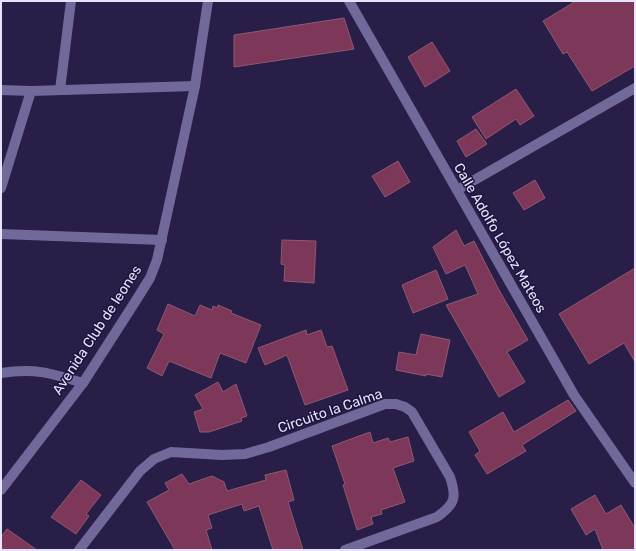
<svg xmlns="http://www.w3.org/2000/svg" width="636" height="551" viewBox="0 0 636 551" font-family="Rubik,sans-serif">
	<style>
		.building { fill: #7d3759; stroke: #8e5a71 }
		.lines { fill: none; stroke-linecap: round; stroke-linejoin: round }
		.minor { stroke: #716999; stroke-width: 10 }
		.labels { text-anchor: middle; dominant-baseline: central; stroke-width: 3; stroke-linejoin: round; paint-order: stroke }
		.street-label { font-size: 14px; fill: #e6e3fe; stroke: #1f143d }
	</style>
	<rect width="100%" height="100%" fill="#281e48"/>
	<g class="building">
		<path d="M576,1h59v65l-43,25 -25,-39 -4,2 -20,-33z"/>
		<path d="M344,18l10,31 -120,18v-32z"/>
		<path d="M432,42l18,29 -25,16 -17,-30z"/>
		<path d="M516,89l18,27 -14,9 -4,-6 -30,20 -14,-22z"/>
		<path d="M476,129l11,15 -21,13 -9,-16z"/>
		<path d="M398,161l12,21 -25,15 -13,-21z"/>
		<path d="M535,180l10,18 -21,12 -11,-17z"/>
		<path d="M456,230l8,16 10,-5 25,49 29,50 -21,12 18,30 -26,15 -53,-92 32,-11 -13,-29 -19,9 -13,-27z"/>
		<path d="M282,240l34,1 -2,42 -30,-2 1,-16 -4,-1z"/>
		<path d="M635,268v94l-11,-19 -35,21 -30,-50z"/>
		<path d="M436,270l12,29 -35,14 -11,-28z"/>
		<path d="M168,304l27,12 5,-11 12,5 1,-4 4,2 1,-3 14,6 -1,2 30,12 -15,38 -26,-10 -9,25 -42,-17 -7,15 -15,-8 17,-34 -7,-4z"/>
		<path d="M306,330l1,5 14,-5 6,17 5,-1 16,44 -43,15 -18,-50 -22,10 -7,-17z"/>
		<path d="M421,334l29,6 -8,37 -16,-3v2l-30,-6 3,-18 17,3z"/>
		<path d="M218,382l5,10 13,-8 11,32 -6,2 1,3 -33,11h-9l-6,-20 9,-3 -8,-14z"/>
		<path d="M568,400l8,11 -54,34 4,6 -39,23 -12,-19 5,-4 -11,-19 34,-20 11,20z"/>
		<path d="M370,432l3,11 15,-5 2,4 18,-5 6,24 -21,7 12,34 -24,8 1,4 -11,3 2,7 -16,6 -14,-45 2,-1 -13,-38z"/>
		<path d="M286,470l8,30 -6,2 15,48h-30l-14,-44 -15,5 -2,-7 -34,11 4,13 -6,2 6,20h-37l-28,-48 22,-12 -4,-7 17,-9 7,10 23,-8 12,6 3,9 39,-11 -1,-5z"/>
		<path d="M81,480l20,15 -15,19 3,2 -13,18 -25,-17z"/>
		<path d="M595,495l11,19 15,-9 14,23v22h-32l-8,-21 -9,6 -15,-26z"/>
		<path d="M7,529l30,21h-36v-13z"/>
	</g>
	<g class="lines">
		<g class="minor">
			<path d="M349,1l225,394 61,88"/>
			<path d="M1,90l30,1"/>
			<path d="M60,90l11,-89"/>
			<path d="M1,188l30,-97 164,-5"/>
			<path d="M457,190l178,-102"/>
			<path d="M1,234l161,6"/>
			<path d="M1,373c34,-5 50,0 82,10"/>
			<path d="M1,490l82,-107 52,-81 15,-24 7,-18 38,-174 13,-85"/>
			<path d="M79,550l61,-79 14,-12 17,-7 51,3 23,-1 24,-7 116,-43h11l9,3 7,5 38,65c7,21 5,27 -13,40l-92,33"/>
		</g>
	</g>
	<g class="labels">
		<g class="street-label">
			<text transform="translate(500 238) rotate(60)">Calle Adolfo López Mateos</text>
			<text transform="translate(97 330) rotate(-57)">Avenida Club de leones</text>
			<text transform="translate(330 411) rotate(-19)">Circuito la Calma</text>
		</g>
	</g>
	<rect width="636" height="551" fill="none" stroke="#e6e3fe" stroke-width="4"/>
</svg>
